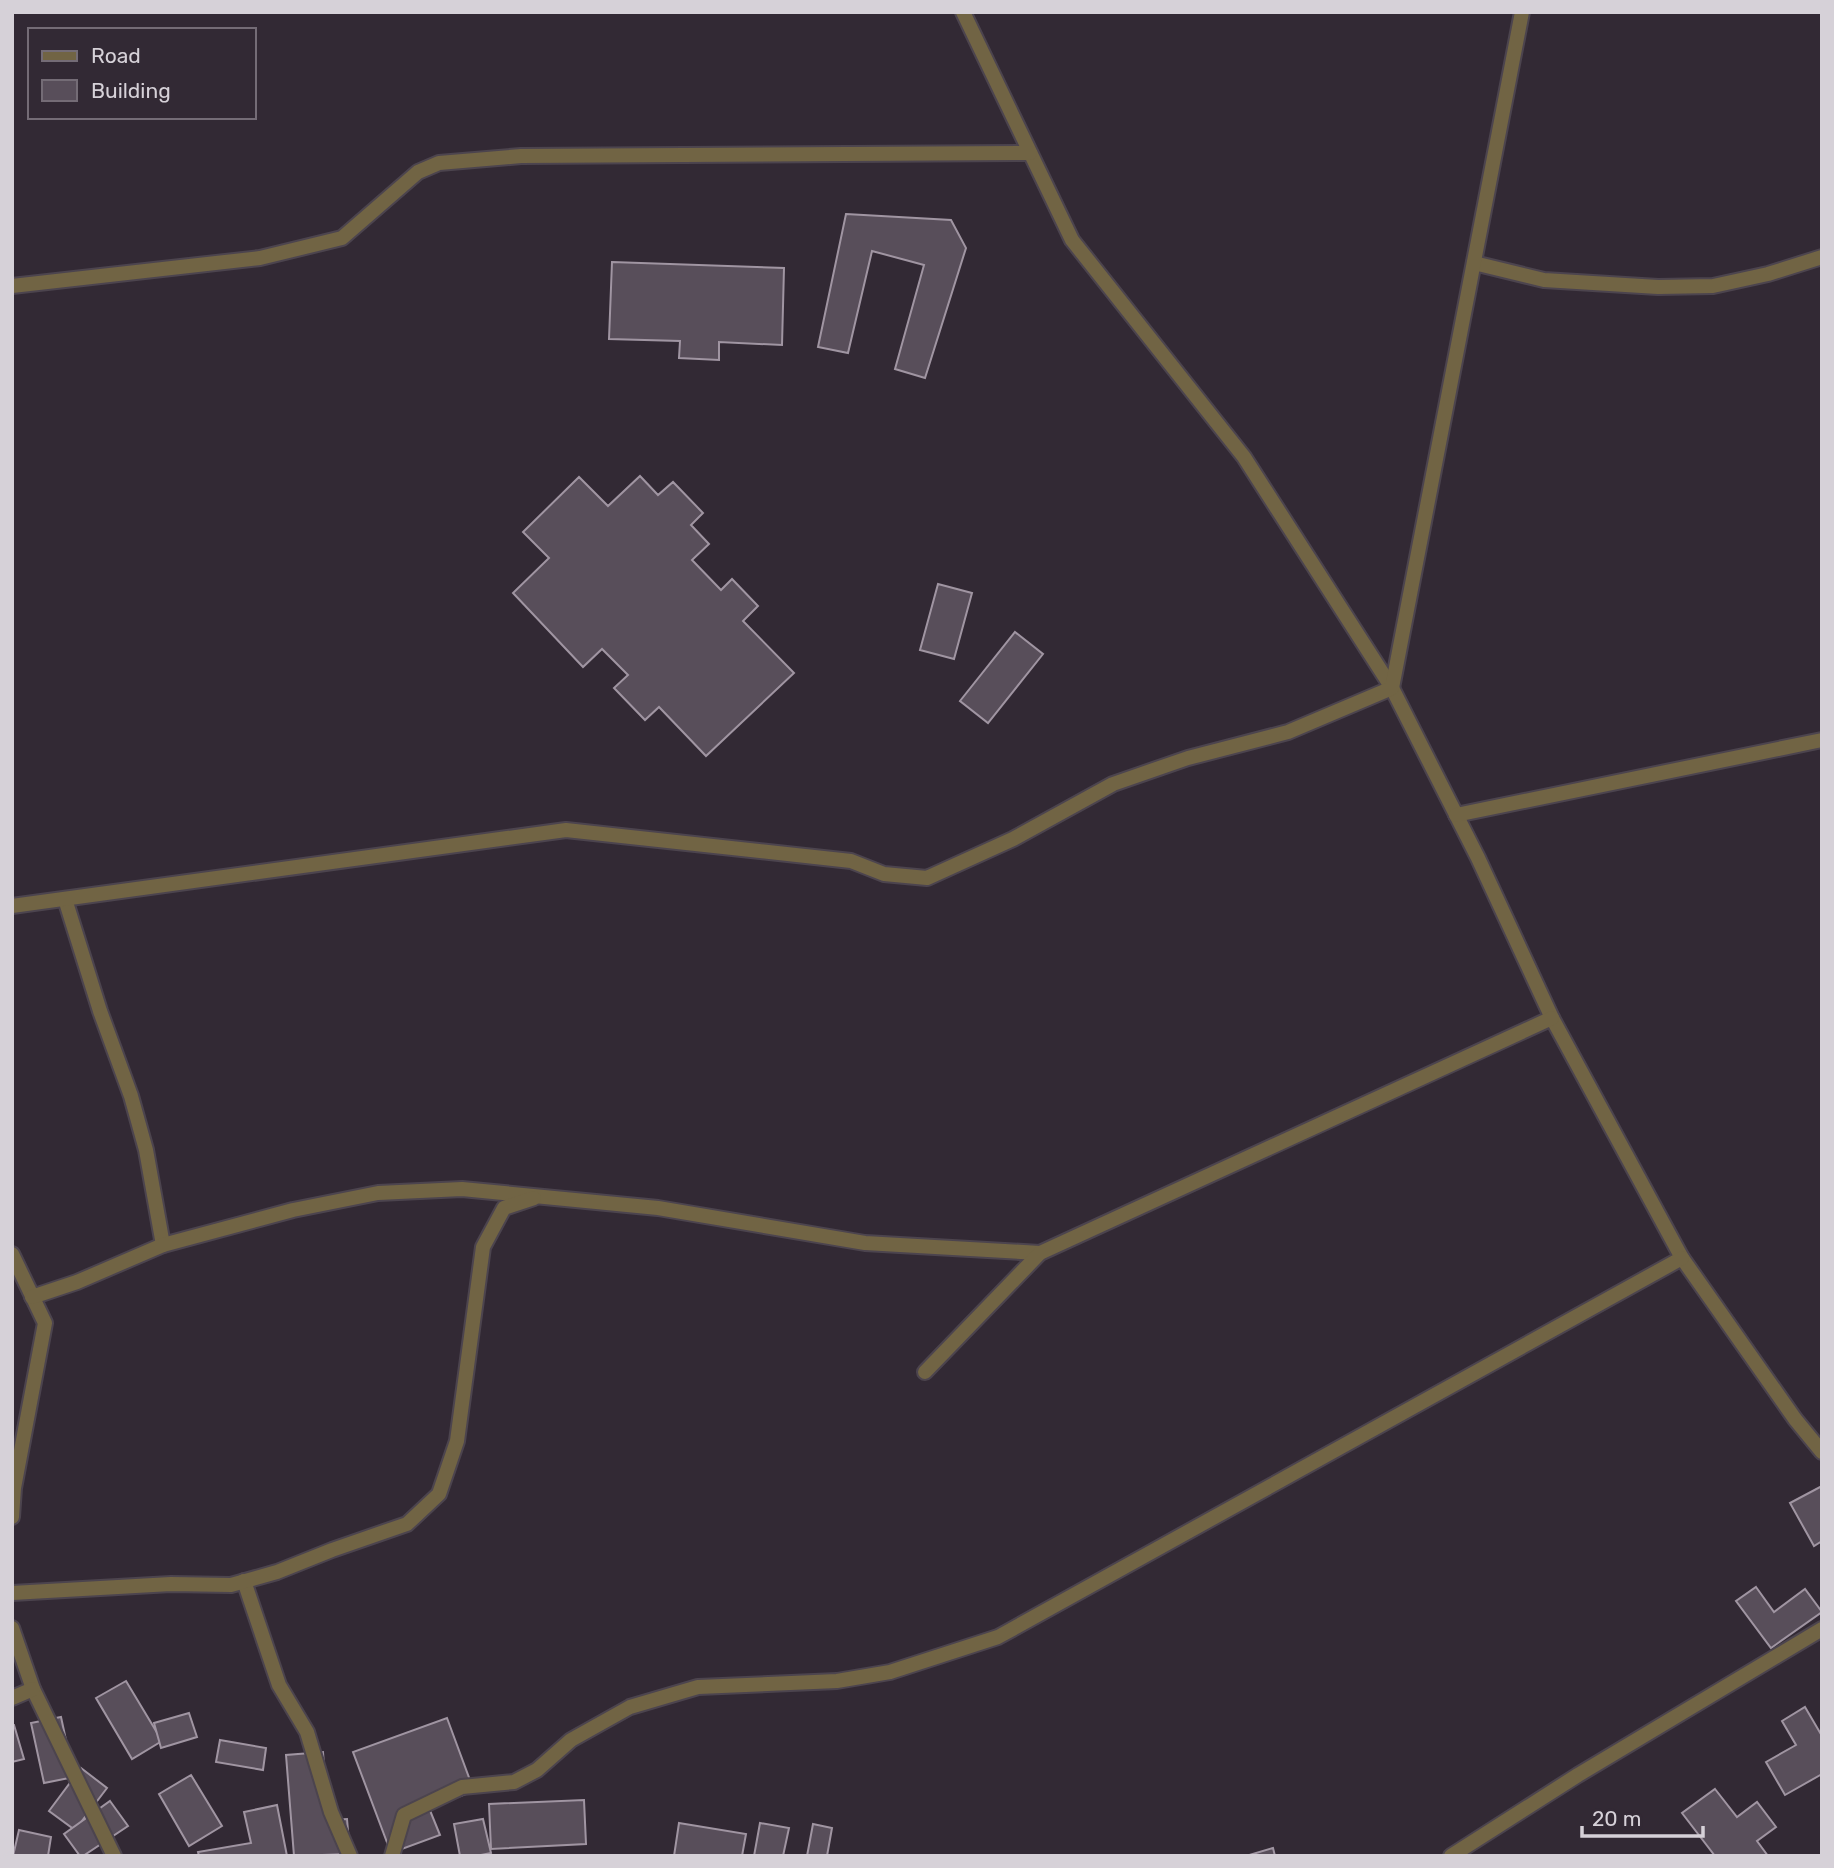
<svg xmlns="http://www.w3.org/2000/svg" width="1834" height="1868" viewBox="0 0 1834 1868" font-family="Rubik,sans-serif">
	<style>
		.building { fill: #584e5a; stroke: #a095a2; stroke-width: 2 }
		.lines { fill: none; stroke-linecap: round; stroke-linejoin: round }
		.minor-casing { stroke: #4c444e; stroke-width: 18 }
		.minor { stroke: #716444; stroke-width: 14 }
	</style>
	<rect width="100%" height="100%" fill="#322934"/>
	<g class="building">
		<path d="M846,214l105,6 15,28 -41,130 -30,-9 29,-104 -52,-14 -24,102 -30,-6z"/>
		<path d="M612,262l172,6 -2,77 -63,-3v18l-40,-2 1,-17 -71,-2z"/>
		<path d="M640,476l18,19 15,-13 30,31 -12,12 18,19 -17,16 29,30 11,-11 26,27 -15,15 51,52 -88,83 -47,-49 -14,13 -31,-32 14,-13 -26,-26 -19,18 -70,-74 36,-35 -26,-26 56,-55 29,29z"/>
		<path d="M938,584l34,9 -18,66 -34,-9z"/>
		<path d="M1015,632l28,22 -55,69 -28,-22z"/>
		<path d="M1822,1486v55l-8,5 -24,-43z"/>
		<path d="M1756,1587l18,25 31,-23 17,23 -51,36 -35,-47z"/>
		<path d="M126,1681l36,60 -30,18 -36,-61z"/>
		<path d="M1805,1707l17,29v38l-37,21 -19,-33 30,-17 -14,-24z"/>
		<path d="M189,1713l8,24 -36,11 -7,-25z"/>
		<path d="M61,1717l13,60 -30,6 -13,-60z"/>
		<path d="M447,1718l27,73 -45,17 11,27 -49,18 -38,-101z"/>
		<path d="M12,1725h2l10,34 -12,3z"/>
		<path d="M220,1740l46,8 -3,22 -47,-8z"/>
		<path d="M323,1752l5,68 19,-1 3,35 -56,2 -8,-101z"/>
		<path d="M81,1768l26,20 -32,42 -26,-19z"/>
		<path d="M191,1775l31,51 -33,20 -30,-52z"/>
		<path d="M1715,1789l22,28 20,-15 19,25 -19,14 11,15h-53l-33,-43z"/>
		<path d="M584,1800l2,44 -95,5 -2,-45z"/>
		<path d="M110,1801l18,25 -45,30h-3l-16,-22z"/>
		<path d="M277,1805l10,51h-88l-1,-4 53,-9 -7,-31z"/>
		<path d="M483,1819l8,34 -15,3h-16l-6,-32z"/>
		<path d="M679,1823l67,11 -4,22h-68z"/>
		<path d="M760,1823l29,5 -6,28h-29z"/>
		<path d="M813,1824l19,4 -5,28h-20z"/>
		<path d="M19,1830l32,7 -3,19h-35z"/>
		<path d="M1273,1848l2,8h-29z"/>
	</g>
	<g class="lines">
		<g class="minor-casing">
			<g id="minor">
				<path d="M963,12l109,228 172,217 148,231 86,170 74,160 130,240 113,161 27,33"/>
				<path d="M1474,263l70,17 114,7 55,-1 55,-12 54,-17"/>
				<path d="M12,286l248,-28 82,-20 76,-66 21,-9 82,-7 509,-3"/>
				<path d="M1456,815l366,-75"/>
				<path d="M65,899l35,112 31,85 15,54 17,95"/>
				<path d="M12,906l554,-76 285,31 33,13 43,4 86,-39 100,-55 75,-26 100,-26 104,-44 130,-676"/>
				<path d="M12,1254l33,69 -31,165 -2,29"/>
				<path d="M32,1297l45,-15 86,-37 130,-35 85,-17 84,-4 196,19 207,35 175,10"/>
				<path d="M925,1372l115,-119 512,-235"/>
				<path d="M244,1581l35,104 28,47 24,80 19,44"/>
				<path d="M12,1593l159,-9 60,1 46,-13 55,-22 75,-26 32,-30 18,-53 26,-194 21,-39 30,-10"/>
				<path d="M12,1628l21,61 81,167"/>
				<path d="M12,1698l21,-9"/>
				<path d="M392,1856l12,-41 58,-28 52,-5 23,-12 34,-30 59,-33 68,-20 139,-6 53,-9 108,-35 684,-379"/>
				<path d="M1451,1856l127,-81 244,-146"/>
			</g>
		</g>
		<use href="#minor" class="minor"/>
	</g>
	<rect width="1834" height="1868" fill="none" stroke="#d6d1d8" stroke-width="28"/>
	<rect x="28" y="28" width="228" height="91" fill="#322934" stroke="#746c76" stroke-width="2"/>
	<rect x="42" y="51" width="35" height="10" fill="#716444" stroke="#746c76" stroke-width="2"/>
	<text x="91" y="63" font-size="21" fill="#d6d1d8">Road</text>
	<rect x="42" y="80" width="35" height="21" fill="#584e5a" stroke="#746c76" stroke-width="2"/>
	<text x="91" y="98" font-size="21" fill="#d6d1d8">Building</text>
	<path d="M1582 1826v10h121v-10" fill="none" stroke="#d6d1d8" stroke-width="3.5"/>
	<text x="1592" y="1826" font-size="21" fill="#d6d1d8" stroke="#322934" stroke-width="5" paint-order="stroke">20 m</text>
</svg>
